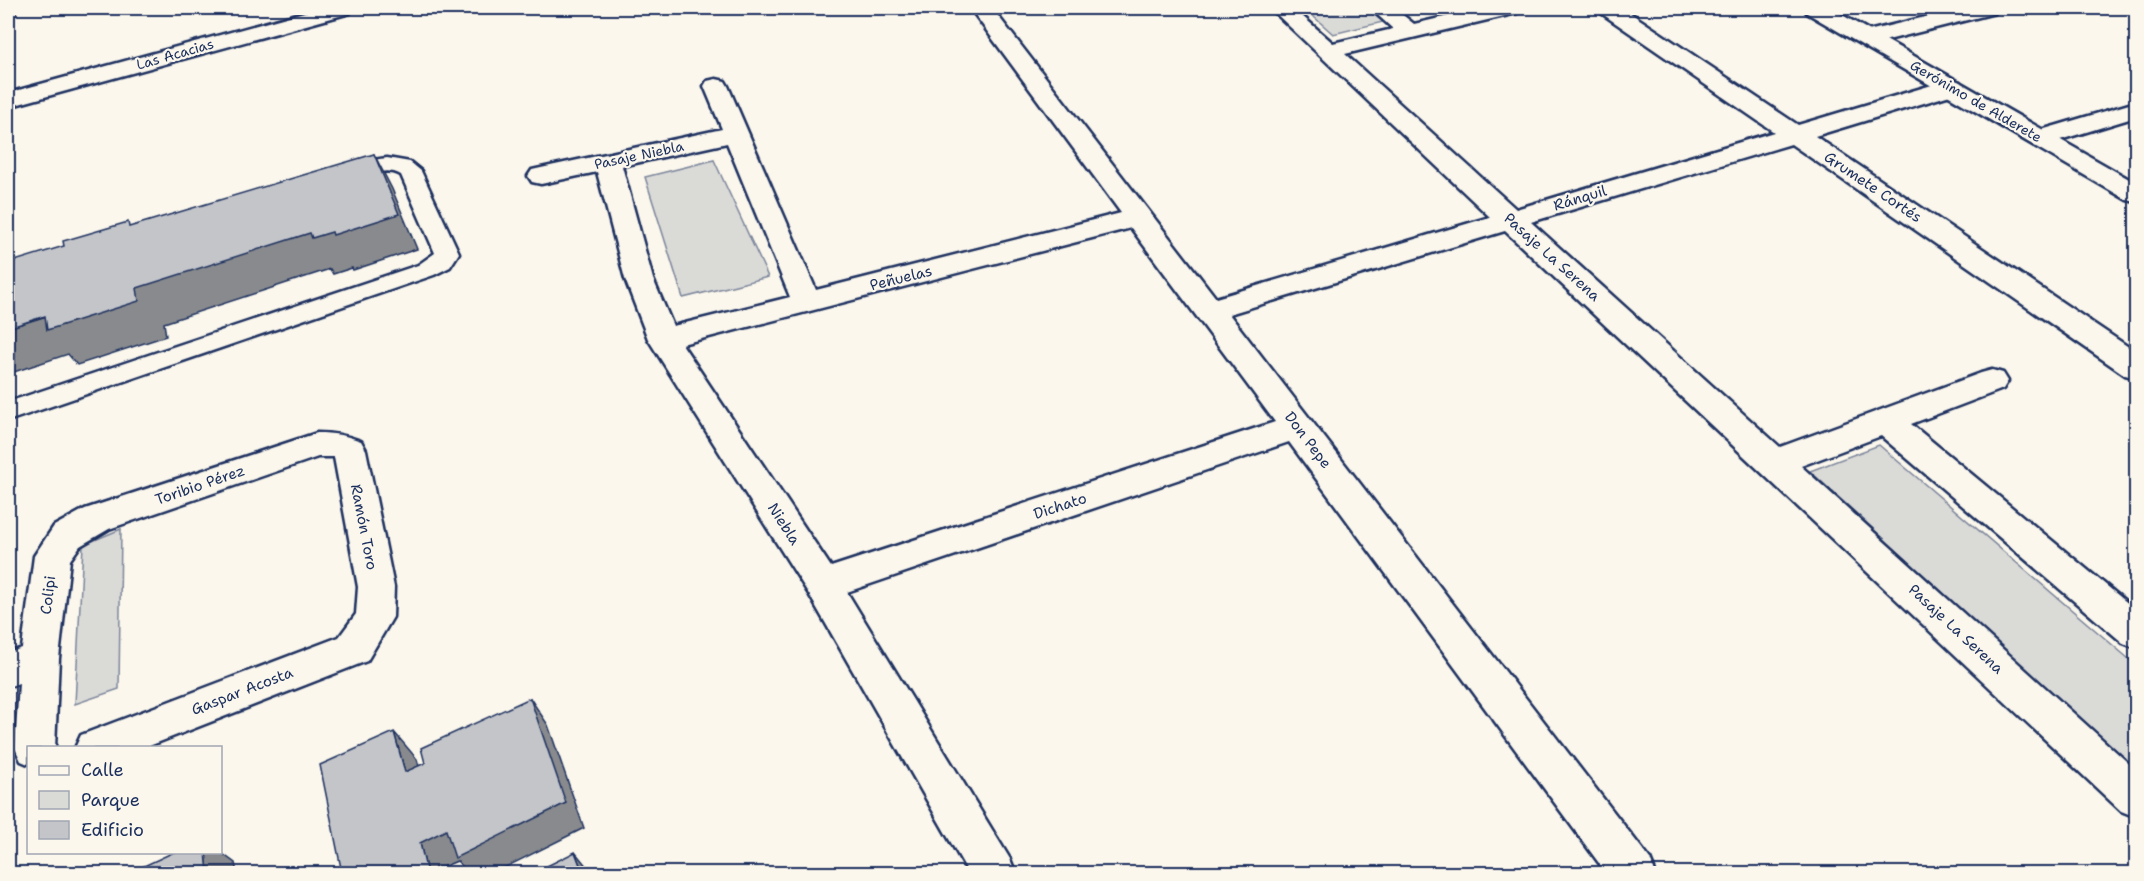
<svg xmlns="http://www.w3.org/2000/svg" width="2144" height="881" viewBox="0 0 2144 881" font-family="'Shantell Sans',sans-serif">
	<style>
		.green { fill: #dadad7; stroke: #7a849a; stroke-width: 1.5 }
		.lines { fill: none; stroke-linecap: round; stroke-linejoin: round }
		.lane-casing { stroke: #1b2f5e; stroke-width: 5 }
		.street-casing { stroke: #1b2f5e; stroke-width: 5 }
		.secondary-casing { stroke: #1b2f5e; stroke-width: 5 }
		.lane { fill: #fbf7ec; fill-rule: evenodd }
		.street { fill: #fbf7ec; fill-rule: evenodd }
		.secondary { fill: #fbf7ec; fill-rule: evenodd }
		.shaded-wall { fill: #888a8d; stroke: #1b2f5e; stroke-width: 1.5 }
		.building { fill: #c3c5c9; stroke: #1b2f5e; stroke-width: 1.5 }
		.labels { text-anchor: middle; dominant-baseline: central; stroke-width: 4.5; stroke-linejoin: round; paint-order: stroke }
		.far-street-label { font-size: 14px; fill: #1b2f5e; stroke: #fbf7ec }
		.street-label { font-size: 15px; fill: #1b2f5e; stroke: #fbf7ec }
	</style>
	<rect width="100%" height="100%" fill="#fbf7ec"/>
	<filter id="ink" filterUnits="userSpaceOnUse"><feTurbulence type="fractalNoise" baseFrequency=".0167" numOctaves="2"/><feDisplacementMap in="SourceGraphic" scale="12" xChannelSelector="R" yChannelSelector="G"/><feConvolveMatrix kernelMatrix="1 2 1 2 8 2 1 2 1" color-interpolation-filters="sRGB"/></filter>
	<g filter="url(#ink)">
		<g class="green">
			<path d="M1304,8h61l18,14 -50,12z"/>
			<path d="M714,160l54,117 -85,21 -38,-121z"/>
			<path d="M1879,445l257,220v105l-326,-299z"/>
			<path d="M121,529l-2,160 -44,15 8,-159z"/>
		</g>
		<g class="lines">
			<g class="lane-casing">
				<path id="lane" d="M387,158l23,4 11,9 38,82 -9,14 -16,8 -426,146v-19l410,-137 17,-12 -34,-78c-21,-12 -42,10 -63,5l-3,-5c9,-12 38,-15 52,-17z"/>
			</g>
			<g class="street-casing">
				<g id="street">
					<path d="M970,8h22l224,290 274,-81 -220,-209h23l40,35 60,-14 -23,-21h24l20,16 69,-16h37l-3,5 -172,41 171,155 258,-77 -173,-119 -3,-5h25l175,117 144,-43 9,-2 9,2 3,5 -3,5 -145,44 321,216v26l-11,-3 -334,-231 -260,78 249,225 201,-74 11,-3 11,3 5,8 -5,8 -92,35 225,186v38l-13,-5 -242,-207 -80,30 335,304v47l-15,-6 -616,-580 -276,83 421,545 6,15h-49l-318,-432 -442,150 163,267 6,15h-47l-159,-278 -162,-257 -23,-60 -28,-107 -56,12 -9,-2 -4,-6 4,-6 9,-2 181,-39 -18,-43 3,-5 9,-2 9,2 3,5 88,204 305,-77zM727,143l63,154 -117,29 -20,-47 -31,-113zM1131,228l144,194 -444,145 -149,-223z"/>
					<path d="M1962,8h36l-3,5 -127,32 -8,-2 -3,-5 3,-5z"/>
					<path d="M2136,102v15l-96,29 -9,-3 -4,-5 4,-5z"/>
					<path d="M317,433c16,0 28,2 44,8l5,9 28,137 -1,30 -26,44 -223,87h-69l6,-13 258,-98 17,-23 2,-27 -24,-130h-16l-209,72 -29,17 -10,14 -11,98 -4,90h-27v16l-7,-3 -6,-13 4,-65 -11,4v-34l14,-5 12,-92 20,-30 31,-17z"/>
				</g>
			</g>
			<g class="secondary-casing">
				<g id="secondary">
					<path d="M319,8h34l-3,5 -342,94v-14z"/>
					<path d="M1804,8h26l306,175v19l-9,-2 -320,-187z"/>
				</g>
			</g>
			<use href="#lane" class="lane"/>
			<use href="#street" class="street"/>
			<use href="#secondary" class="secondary"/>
		</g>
		<g class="shaded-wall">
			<path d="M8,8h7l1,7 -8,2z"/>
			<path d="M8,17l4,44 -4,1z"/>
			<path d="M374,154l18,35 25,60 -64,21 -1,-2 -19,6 -3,-5 -166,54 2,13 -89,29 -9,-11 -60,20v-46l129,-40z"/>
			<path d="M530,698l18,27 36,103 -90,45h-25l-12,-12 -14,6 2,6h-18l-7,-30z"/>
			<path d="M394,732l23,27 11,39 -23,-26z"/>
			<path d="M206,852h14l15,11 2,10h-29z"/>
			<path d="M575,852l17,21h-9z"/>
		</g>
		<g class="building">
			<path d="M374,154l25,60 -66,21 -1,-3 -20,6 -2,-5 -173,55 2,13 -92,29 -2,-14 -37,12v-65l56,-17 -1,-5 65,-19 1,5z"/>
			<path d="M530,698l36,105 -111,55 -9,-28 -26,13 7,30h-85l-22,-108 74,-33 11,40 20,-9 -4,-15z"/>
			<path d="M174,852h32l2,21h-79z"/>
			<path d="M575,852l8,21h-50z"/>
		</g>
	</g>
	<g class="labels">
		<g class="far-street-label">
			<text transform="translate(175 54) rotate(-16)">Las Acacias</text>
			<text transform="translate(1976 101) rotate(30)">Gerónimo de Alderete</text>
			<text transform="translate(639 155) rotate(-12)">Pasaje Niebla</text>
		</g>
		<g class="street-label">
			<text transform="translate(1873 187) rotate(34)">Grumete Cortés</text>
			<text transform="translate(1580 198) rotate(-17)">Ránquil</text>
			<text transform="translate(1552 257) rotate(42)">Pasaje La Serena</text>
			<text transform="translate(901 278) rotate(-14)">Peñuelas</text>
			<text transform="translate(1308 440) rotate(53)">Don Pepe</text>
			<text transform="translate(200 485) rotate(-19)">Toribio Pérez</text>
			<text transform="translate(1060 506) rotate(-18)">Dichato</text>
			<text transform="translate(784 524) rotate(57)">Niebla</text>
			<text transform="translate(364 527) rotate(79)">Ramón Toro</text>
			<text transform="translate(48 595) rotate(-83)">Colipi</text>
			<text transform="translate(1956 629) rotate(43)">Pasaje La Serena</text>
			<text transform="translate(242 691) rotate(-21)">Gaspar Acosta</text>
		</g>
	</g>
	<rect width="2144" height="881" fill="none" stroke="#fbf7ec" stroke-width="30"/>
	<rect x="15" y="15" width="2114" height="851" fill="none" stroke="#1b2f5e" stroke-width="2" filter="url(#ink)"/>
	<rect x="27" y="746" width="195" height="108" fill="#fbf7ec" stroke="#a1a7b3" stroke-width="1.5"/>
	<rect x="39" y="766" width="30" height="9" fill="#fbf7ec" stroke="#a1a7b3" stroke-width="1.5"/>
	<text x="81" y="776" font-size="18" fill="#1b2f5e">Calle</text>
	<rect x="39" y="791" width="30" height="18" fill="#dadad7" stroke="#a1a7b3" stroke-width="1.5"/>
	<text x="81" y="806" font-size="18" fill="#1b2f5e">Parque</text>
	<rect x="39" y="821" width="30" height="18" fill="#c3c5c9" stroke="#a1a7b3" stroke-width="1.5"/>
	<text x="81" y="836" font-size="18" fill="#1b2f5e">Edificio</text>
</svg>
